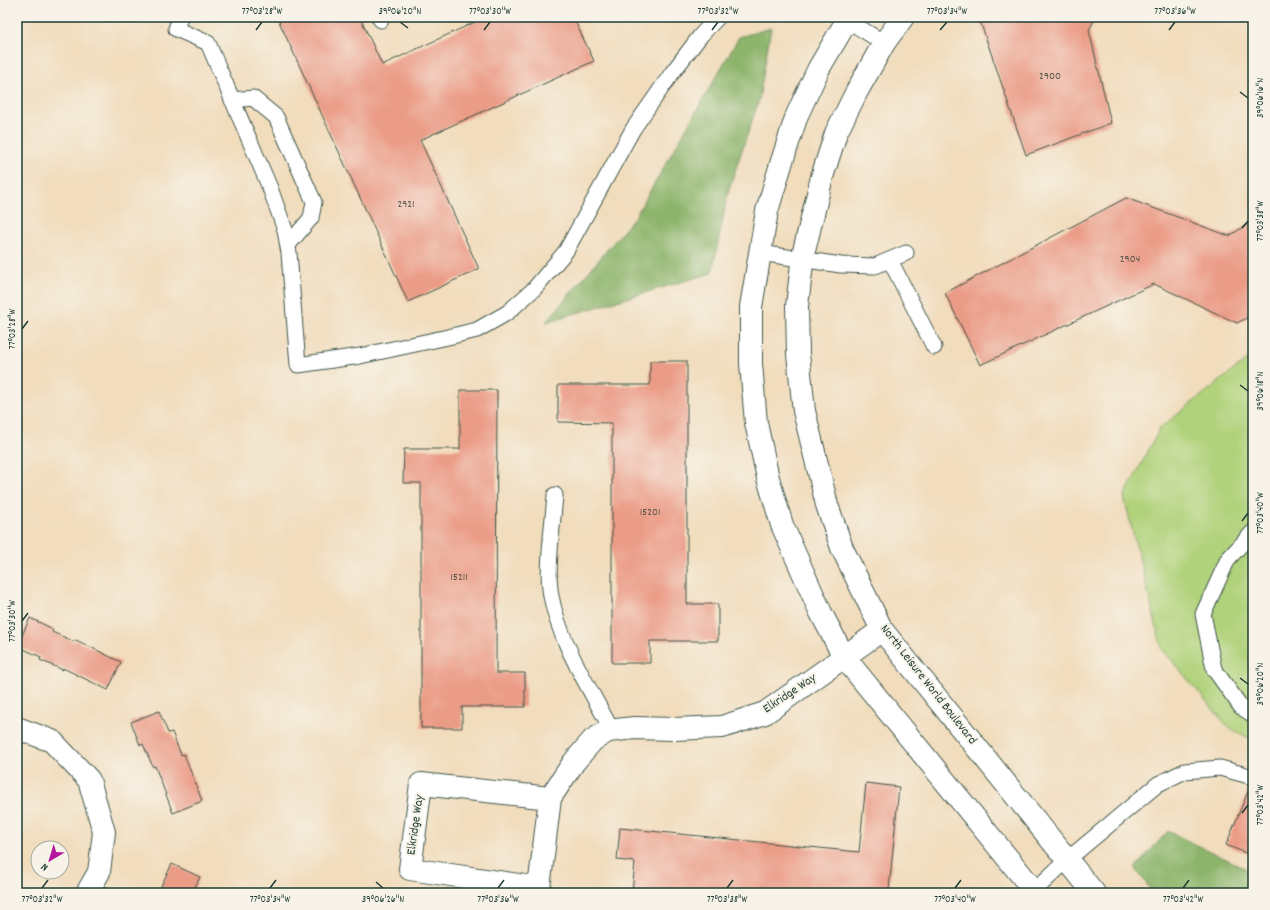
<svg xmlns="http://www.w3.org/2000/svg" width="1270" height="910" viewBox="0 0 1270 910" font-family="Dekko,sans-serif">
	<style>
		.green { fill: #b0d27a; stroke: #688857 }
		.forest { fill: #8cb46a; stroke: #56784f }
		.building { fill: #eb9c87 }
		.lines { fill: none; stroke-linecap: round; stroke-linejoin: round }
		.lane-casing { stroke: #3e5548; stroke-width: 17 }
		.street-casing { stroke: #3e5548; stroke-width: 24 }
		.secondary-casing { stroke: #3e5548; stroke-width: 24 }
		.lane { stroke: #fff; stroke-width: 15 }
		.street { stroke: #fff; stroke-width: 22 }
		.secondary { stroke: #fff; stroke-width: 22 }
		.ticks { fill: none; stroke: #1f3d34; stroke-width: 1.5 }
		.labels { text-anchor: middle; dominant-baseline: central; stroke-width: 4; stroke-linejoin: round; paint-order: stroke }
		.number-label { font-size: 11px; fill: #525549 }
		.street-label { font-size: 13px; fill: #1f3d34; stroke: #f7f3e8 }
		.neatline { fill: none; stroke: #1f3d34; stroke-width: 1.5 }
		.ticks-label { font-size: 10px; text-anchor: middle; fill: #1f3d34 }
	</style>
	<rect width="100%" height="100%" fill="#f7f3e8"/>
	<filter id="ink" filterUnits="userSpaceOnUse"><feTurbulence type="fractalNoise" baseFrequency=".025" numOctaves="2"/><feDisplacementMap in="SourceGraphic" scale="8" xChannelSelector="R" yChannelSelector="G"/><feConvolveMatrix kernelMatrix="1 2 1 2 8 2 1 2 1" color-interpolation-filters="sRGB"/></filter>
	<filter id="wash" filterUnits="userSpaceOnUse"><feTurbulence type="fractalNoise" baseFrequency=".012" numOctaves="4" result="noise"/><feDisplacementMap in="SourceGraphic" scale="16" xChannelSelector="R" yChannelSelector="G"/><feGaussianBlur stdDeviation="0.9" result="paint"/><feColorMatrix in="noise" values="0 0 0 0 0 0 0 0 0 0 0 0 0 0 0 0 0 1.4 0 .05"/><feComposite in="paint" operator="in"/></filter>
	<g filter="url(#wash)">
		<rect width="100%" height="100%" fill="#f1dcbc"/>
		<path class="green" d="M1253,355v385l-24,-12 -67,-79 -38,-152 36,-69z"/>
		<g class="forest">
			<path d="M771,28l-12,72 -30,89 -17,84 -166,49 89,-105 104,-180z"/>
			<path d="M1168,831l85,41v21h-100l-18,-25z"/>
		</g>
		<g id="blocks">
			<g class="building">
				<path d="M277,17h83l22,48 104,-48h87l21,44 -174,79 59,129 -71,33z"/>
				<path d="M983,17h113l-7,13 22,93 -85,32 -46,-134z"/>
				<path d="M1126,198l103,38 24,-15v94l-16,8 -83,-39 -174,81 -35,-72z"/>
				<path d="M650,361h37v243h31v37h-68v22h-38v-240l-54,-1v-37h92z"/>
				<path d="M460,390h37l-1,283h29v34h-63v21h-41v-245h-18l1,-34h56z"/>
				<path d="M30,618l23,11 -1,3 23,10 1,-2 45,22 -13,28 -45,-22v2l-23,-10 1,-3 -24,-11z"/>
				<path d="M159,711l9,22 4,-1 9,23 3,-1 18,47 -29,12 -18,-47 -2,1 -10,-23 -3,1 -9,-23z"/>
				<path d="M866,783l33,4 -10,103 12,1 -1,2h-268l3,-31 -18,-2 3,-32 239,24z"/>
				<path d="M1249,789l4,2v65l-27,-11z"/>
				<path d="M172,864l28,13 -8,16h-30l3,-5 -4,-2z"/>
			</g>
		</g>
	</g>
	<g filter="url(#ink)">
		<use href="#blocks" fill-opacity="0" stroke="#3e5548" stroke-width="1"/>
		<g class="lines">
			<g class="lane-casing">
				<g id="lane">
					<path d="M180,17l-4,12 32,14 62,145 15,42 4,23 9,112 62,-9 88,-19 29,-7 30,-17 27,-24 32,-38 67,-122 39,-56 29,-38 17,-18"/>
					<path d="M379,17l2,3"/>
					<path d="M842,17l42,26"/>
					<path d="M232,100l21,-2 23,19 38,85 -3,16 -23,27"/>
					<path d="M760,253l81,12 34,1 31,-13"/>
					<path d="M890,260l44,87"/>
					<path d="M555,495c-2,28 -9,75 -4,101 9,48 39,92 61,135"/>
					<path d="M1253,532l-25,27 -25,55 11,55 27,38 12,8"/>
					<path d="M1034,891l33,-31 91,-76 27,-13 35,-3 33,9"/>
				</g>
			</g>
			<g class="street-casing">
				<g id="street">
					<path d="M17,728l35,13 37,39 15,52 -5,40 -12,21"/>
					<path d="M550,798l-129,-14 -11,85 129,19 11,-90 24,-36 19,-22 15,-9 26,-3 40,1 48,-2 43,-14 117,-83"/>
				</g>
			</g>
			<g class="secondary-casing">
				<g id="secondary">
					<path d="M849,17l-30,51 -22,47 -15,46 -15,50 -16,96v57l5,59 12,55 14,47 39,88 23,44 192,236"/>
					<path d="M903,17l-19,26 -27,48 -21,42 -14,44 -19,78 -6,51 1,48 6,57 23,94 15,43 40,82 212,263"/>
				</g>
			</g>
			<use href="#lane" class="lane"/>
			<use href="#street" class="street"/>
			<use href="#secondary" class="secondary"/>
		</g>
	</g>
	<path class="ticks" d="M400,22l8,6M256,30l6,-8M484,30l6,-8M712,30l6,-8M940,30l7,-8M1169,30l6,-8M1240,92l8,6M1242,228l6,-7M22,329l6,-8M1240,385l8,6M1242,521l6,-8M22,621l6,-8M1240,678l8,6M1242,813l6,-8M376,882l7,6M42,888l6,-8M270,888l6,-8M498,888l6,-8M727,888l6,-8M955,888l6,-8M1183,888l6,-8"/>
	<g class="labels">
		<g class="number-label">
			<text x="1050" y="77">2900</text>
			<text x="406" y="205">2921</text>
			<text x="1130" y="260">2904</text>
			<text x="650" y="513">15201</text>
			<text x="459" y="578">15211</text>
		</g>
		<g class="street-label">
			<text transform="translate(928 685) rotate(52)">North Leisure World Boulevard</text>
			<text transform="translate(790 694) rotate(-34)">Elkridge Way</text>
			<text transform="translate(416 825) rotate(-82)">Elkridge Way</text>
		</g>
	</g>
	<rect width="1270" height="910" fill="none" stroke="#f7f3e8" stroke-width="44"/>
	<g transform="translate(50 860) rotate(218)"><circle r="19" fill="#f7f3e8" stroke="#a1aaa0"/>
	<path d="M0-3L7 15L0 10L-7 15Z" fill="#b5179e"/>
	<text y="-6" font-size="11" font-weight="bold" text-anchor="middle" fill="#1f3d34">N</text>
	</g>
	<rect x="22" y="22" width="1226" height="866" class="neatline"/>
	<g class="ticks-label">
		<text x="262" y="14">77°03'28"W</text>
		<text x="400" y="14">39°06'20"N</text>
		<text x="490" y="14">77°03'30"W</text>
		<text x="718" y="14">77°03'32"W</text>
		<text x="947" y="14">77°03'34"W</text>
		<text x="1175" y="14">77°03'36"W</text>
		<text transform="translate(1259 98) rotate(-90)" y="4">39°06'16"N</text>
		<text transform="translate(1259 221) rotate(-90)" y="4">77°03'38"W</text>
		<text transform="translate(11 329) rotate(-90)" y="4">77°03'28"W</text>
		<text transform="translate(1259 391) rotate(-90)" y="4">39°06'18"N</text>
		<text transform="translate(1259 513) rotate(-90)" y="4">77°03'40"W</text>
		<text transform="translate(11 621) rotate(-90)" y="4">77°03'30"W</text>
		<text transform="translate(1259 684) rotate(-90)" y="4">39°06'20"N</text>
		<text transform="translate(1259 805) rotate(-90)" y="4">77°03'42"W</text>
		<text x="42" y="902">77°03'32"W</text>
		<text x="270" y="902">77°03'34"W</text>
		<text x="383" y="902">39°06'26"N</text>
		<text x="498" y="902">77°03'36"W</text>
		<text x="727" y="902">77°03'38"W</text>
		<text x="955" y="902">77°03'40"W</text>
		<text x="1183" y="902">77°03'42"W</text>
	</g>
</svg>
